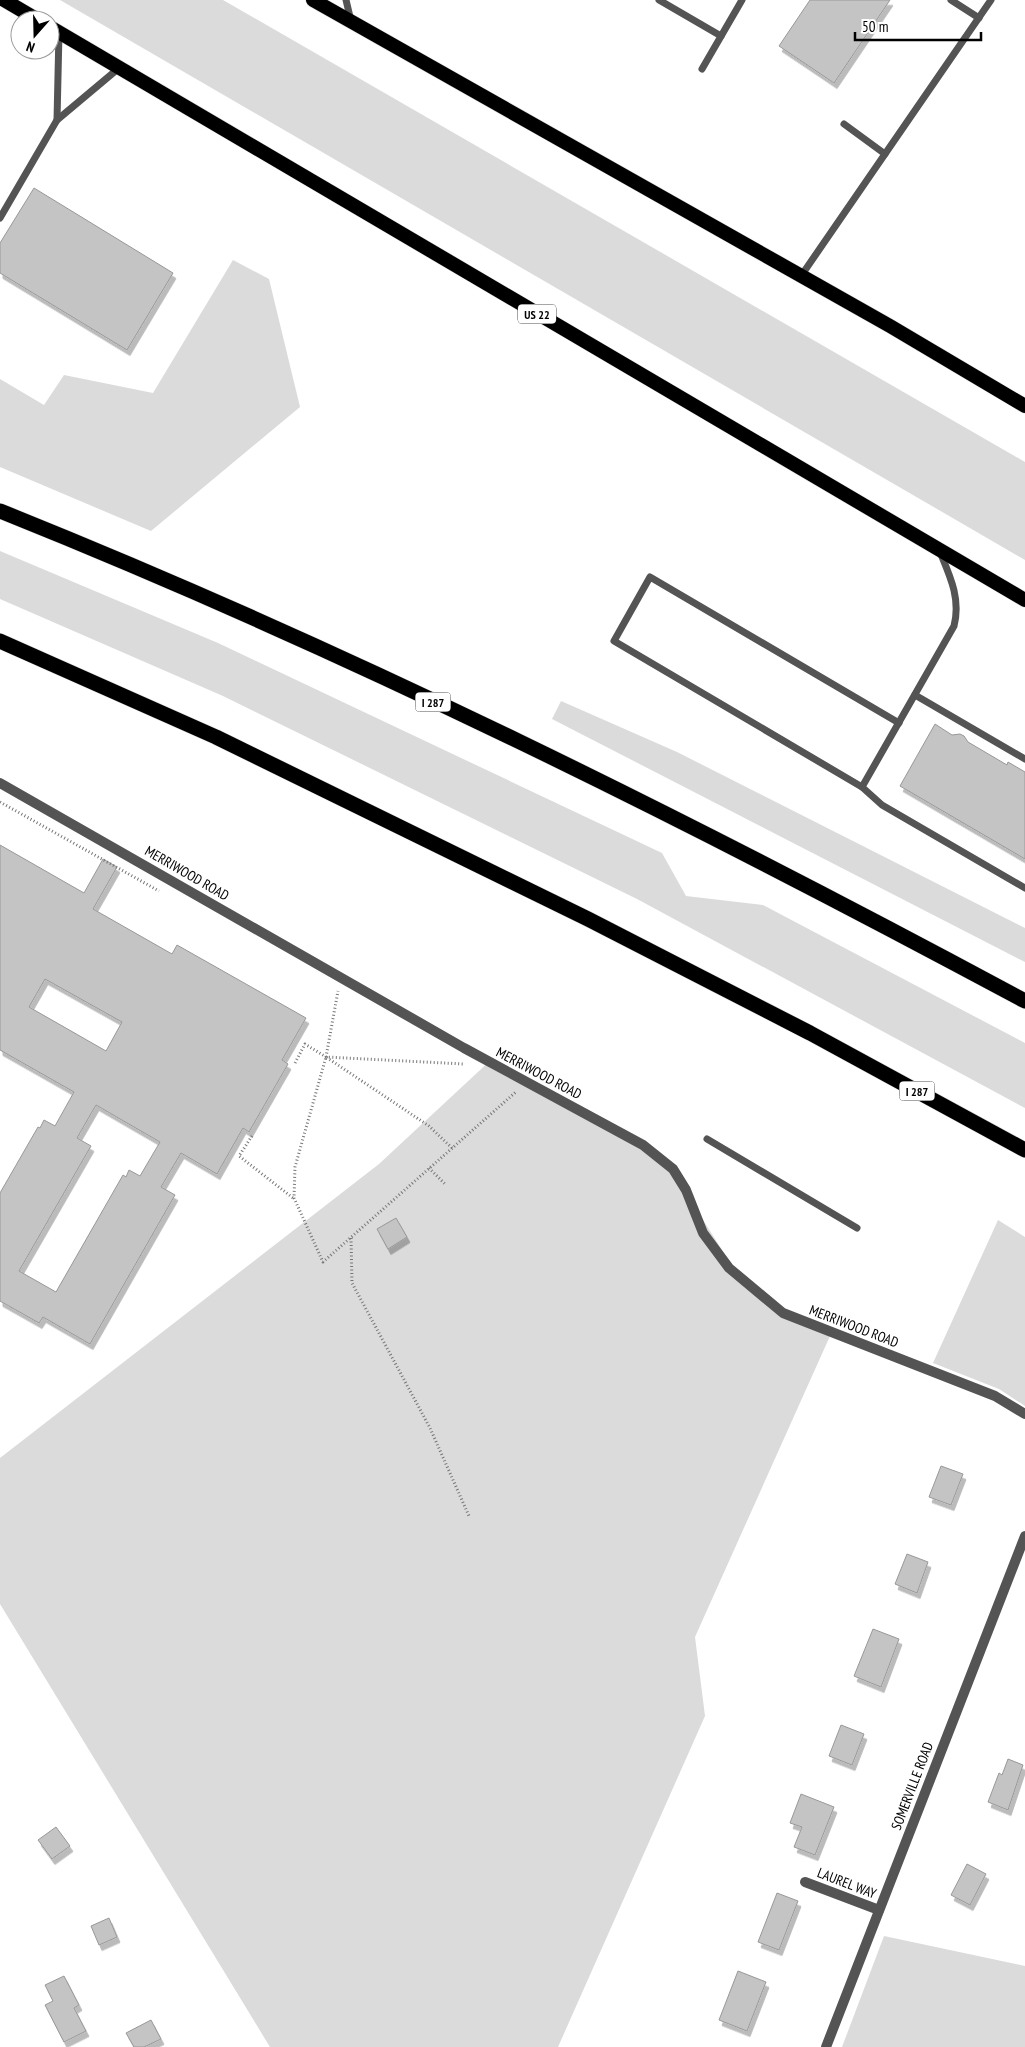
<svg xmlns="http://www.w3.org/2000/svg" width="1025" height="2047" viewBox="0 0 1025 2047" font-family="'PT Sans Narrow',sans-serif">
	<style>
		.green { fill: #dbdbdb }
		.building { fill: #c4c4c4; stroke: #989898; fill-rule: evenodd; filter: url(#shadow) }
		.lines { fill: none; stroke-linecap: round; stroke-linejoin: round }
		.trunk-casing { stroke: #dbdbdb; stroke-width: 15 }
		.motorway-casing { stroke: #dbdbdb; stroke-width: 16 }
		.path { stroke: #767676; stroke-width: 3; stroke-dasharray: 1 2.5; stroke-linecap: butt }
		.service { stroke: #545454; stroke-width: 7 }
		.minor { stroke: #545454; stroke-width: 10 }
		.tertiary { stroke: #545454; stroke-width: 10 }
		.trunk { stroke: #000; stroke-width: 14 }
		.motorway { stroke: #000; stroke-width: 15 }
		.labels { text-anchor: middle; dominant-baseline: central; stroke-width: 4.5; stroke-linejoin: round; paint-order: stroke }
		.shield { fill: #fff; stroke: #4c4c4c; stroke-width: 1 }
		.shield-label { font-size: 12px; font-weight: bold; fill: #000 }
		.street-label { font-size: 14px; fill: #000; stroke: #fff }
	</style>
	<defs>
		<filter id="shadow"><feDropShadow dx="3" dy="5.5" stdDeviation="0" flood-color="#0004"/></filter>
	</defs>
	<rect width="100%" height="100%" fill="#fff"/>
	<g class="green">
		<path d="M60,0h163l802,462v98z"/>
		<path d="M233,260l36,19 31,128 -149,124 -151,-64v-88l44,26 20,-30 89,18z"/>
		<path d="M0,551l218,92 444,210 24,43 77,9 262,138v65l-388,-209 -414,-203 -223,-97z"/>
		<path d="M561,701l116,51 348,176v34l-473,-243z"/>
		<path d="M493,1058l171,100 82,130 84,48 -135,301 10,79 -147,331h-288l-270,-443v-146l379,-294z"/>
		<path d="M998,1220l27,17v169l-26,-17 -66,-26z"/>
		<path d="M884,1936l141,30v81h-183z"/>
	</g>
	<g class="building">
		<path d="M810,0h80l-56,83 -55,-37z"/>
		<path d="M34,188l139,85 -46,77 -127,-77v-30z"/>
		<path d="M935,724l17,11 8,-1 4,2 4,6 39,23 1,-3 17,10v87l-125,-73z"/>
		<path d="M0,845l84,48 19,-34 14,8 -24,42 79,45 5,-9 129,73 -24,42 6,4 -39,68 -6,-4 -26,46 -36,-21 -20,34 14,8 -85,149 -47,-27 -4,6 -39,-22v-108l38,-66 2,1 4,-8 11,6 19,-34 -74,-42zM45,979l77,43 -16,29 -77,-44zM96,1105l64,37 -20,34 -11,-6 -3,7 -3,-2 -67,117 -37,-21 72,-125 -14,-8z"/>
		<path d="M396,1218l11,19 -19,12 -11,-20z"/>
		<path d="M941,1466l22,8 -12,31 -22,-8z"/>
		<path d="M907,1554l21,8 -11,31 -22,-9z"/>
		<path d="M873,1629l26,10 -18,48 -27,-11z"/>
		<path d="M841,1725l23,9 -12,31 -23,-9z"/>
		<path d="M1008,1759l15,6 -15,45 -20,-8 11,-29 3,2z"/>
		<path d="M801,1794l33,13 -19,48 -21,-8 8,-20 -12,-4z"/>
		<path d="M56,1827l14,19 -18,13 -14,-19z"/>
		<path d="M967,1864l19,10 -16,31 -19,-10z"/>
		<path d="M777,1893l21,8 -19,49 -21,-8z"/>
		<path d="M109,1918l8,19 -18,8 -8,-19z"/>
		<path d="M738,1971l28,11 -19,49 -28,-11z"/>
		<path d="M64,1976l15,29 -5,3 12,23 -22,11 -19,-37 8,-4 -8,-16z"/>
		<path d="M151,2020l10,19 -17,8h-10l-8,-14z"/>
	</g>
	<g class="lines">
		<g class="trunk-casing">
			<g id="trunk">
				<path d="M4,0l34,20"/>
				<path d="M313,0l577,326 135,80"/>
				<path d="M50,27l975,573"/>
			</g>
		</g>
		<g class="motorway-casing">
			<g id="motorway">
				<path d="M0,511c352,141 692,311 1025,490"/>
				<path d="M0,641l216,96 372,182 222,114 215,117"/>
			</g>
		</g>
		<g class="path">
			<path d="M0,802l159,89"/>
			<path d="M326,1057l12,-66"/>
			<path d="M295,1063l10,-19 21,13 138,7"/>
			<path d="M252,1136l-13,20 54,42"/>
			<path d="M452,1148l-23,-22 -103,-69 -31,110 -1,31 29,64 194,-171"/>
			<path d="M429,1168l16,16"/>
			<path d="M351,1238l1,45 78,145 39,88"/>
		</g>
		<g class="service">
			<path d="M346,0l5,21"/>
			<path d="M659,0l62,36"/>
			<path d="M951,0l28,18"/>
			<path d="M702,69l40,-69"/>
			<path d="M57,120l2,-88"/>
			<path d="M844,124l41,30"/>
			<path d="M0,218l57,-98 62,-52"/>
			<path d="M801,276l190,-276"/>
			<path d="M940,552c10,24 21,47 14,74l-92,161 20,18 143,83"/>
			<path d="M915,695l110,64"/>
			<path d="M862,787l-248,-146 36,-64 249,146"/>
			<path d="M707,1139l150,89"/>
		</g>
		<g class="minor">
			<path d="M0,783l464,265 179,97 30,24 13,21 17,43 26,35 54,45 212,83 30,18"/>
			<path d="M805,1882l74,28"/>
		</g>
		<path class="tertiary" d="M826,2047l199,-511"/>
		<use href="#trunk" class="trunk"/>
		<use href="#motorway" class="motorway"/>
	</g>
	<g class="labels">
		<g class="shield">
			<rect x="518" y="304.5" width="38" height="19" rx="4"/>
			<rect x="415.5" y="692.5" width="35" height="19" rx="4"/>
			<rect x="899.5" y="1081.5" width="35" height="19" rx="4"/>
		</g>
		<g class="shield-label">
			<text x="537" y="314">US 22</text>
			<text x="433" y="702">I 287</text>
			<text x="917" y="1091">I 287</text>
		</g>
		<g class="street-label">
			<text transform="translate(187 873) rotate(30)">MERRIWOOD ROAD</text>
			<text transform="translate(539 1073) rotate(28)">MERRIWOOD ROAD</text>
			<text transform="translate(854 1326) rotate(21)">MERRIWOOD ROAD</text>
			<text transform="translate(912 1786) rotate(-69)">SOMERVILLE ROAD</text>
			<text transform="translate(847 1883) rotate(21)">LAUREL WAY</text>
		</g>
	</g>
	<g transform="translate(35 35) rotate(200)"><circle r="24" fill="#ffffff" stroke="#999999"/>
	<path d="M0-4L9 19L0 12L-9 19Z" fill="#000000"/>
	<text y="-8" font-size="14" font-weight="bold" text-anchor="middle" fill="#000000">N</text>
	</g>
	<path d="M855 32v8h126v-8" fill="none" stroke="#000000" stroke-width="2.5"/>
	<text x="862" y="32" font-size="15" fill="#000000" stroke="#ffffff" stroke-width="4" paint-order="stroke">50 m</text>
</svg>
